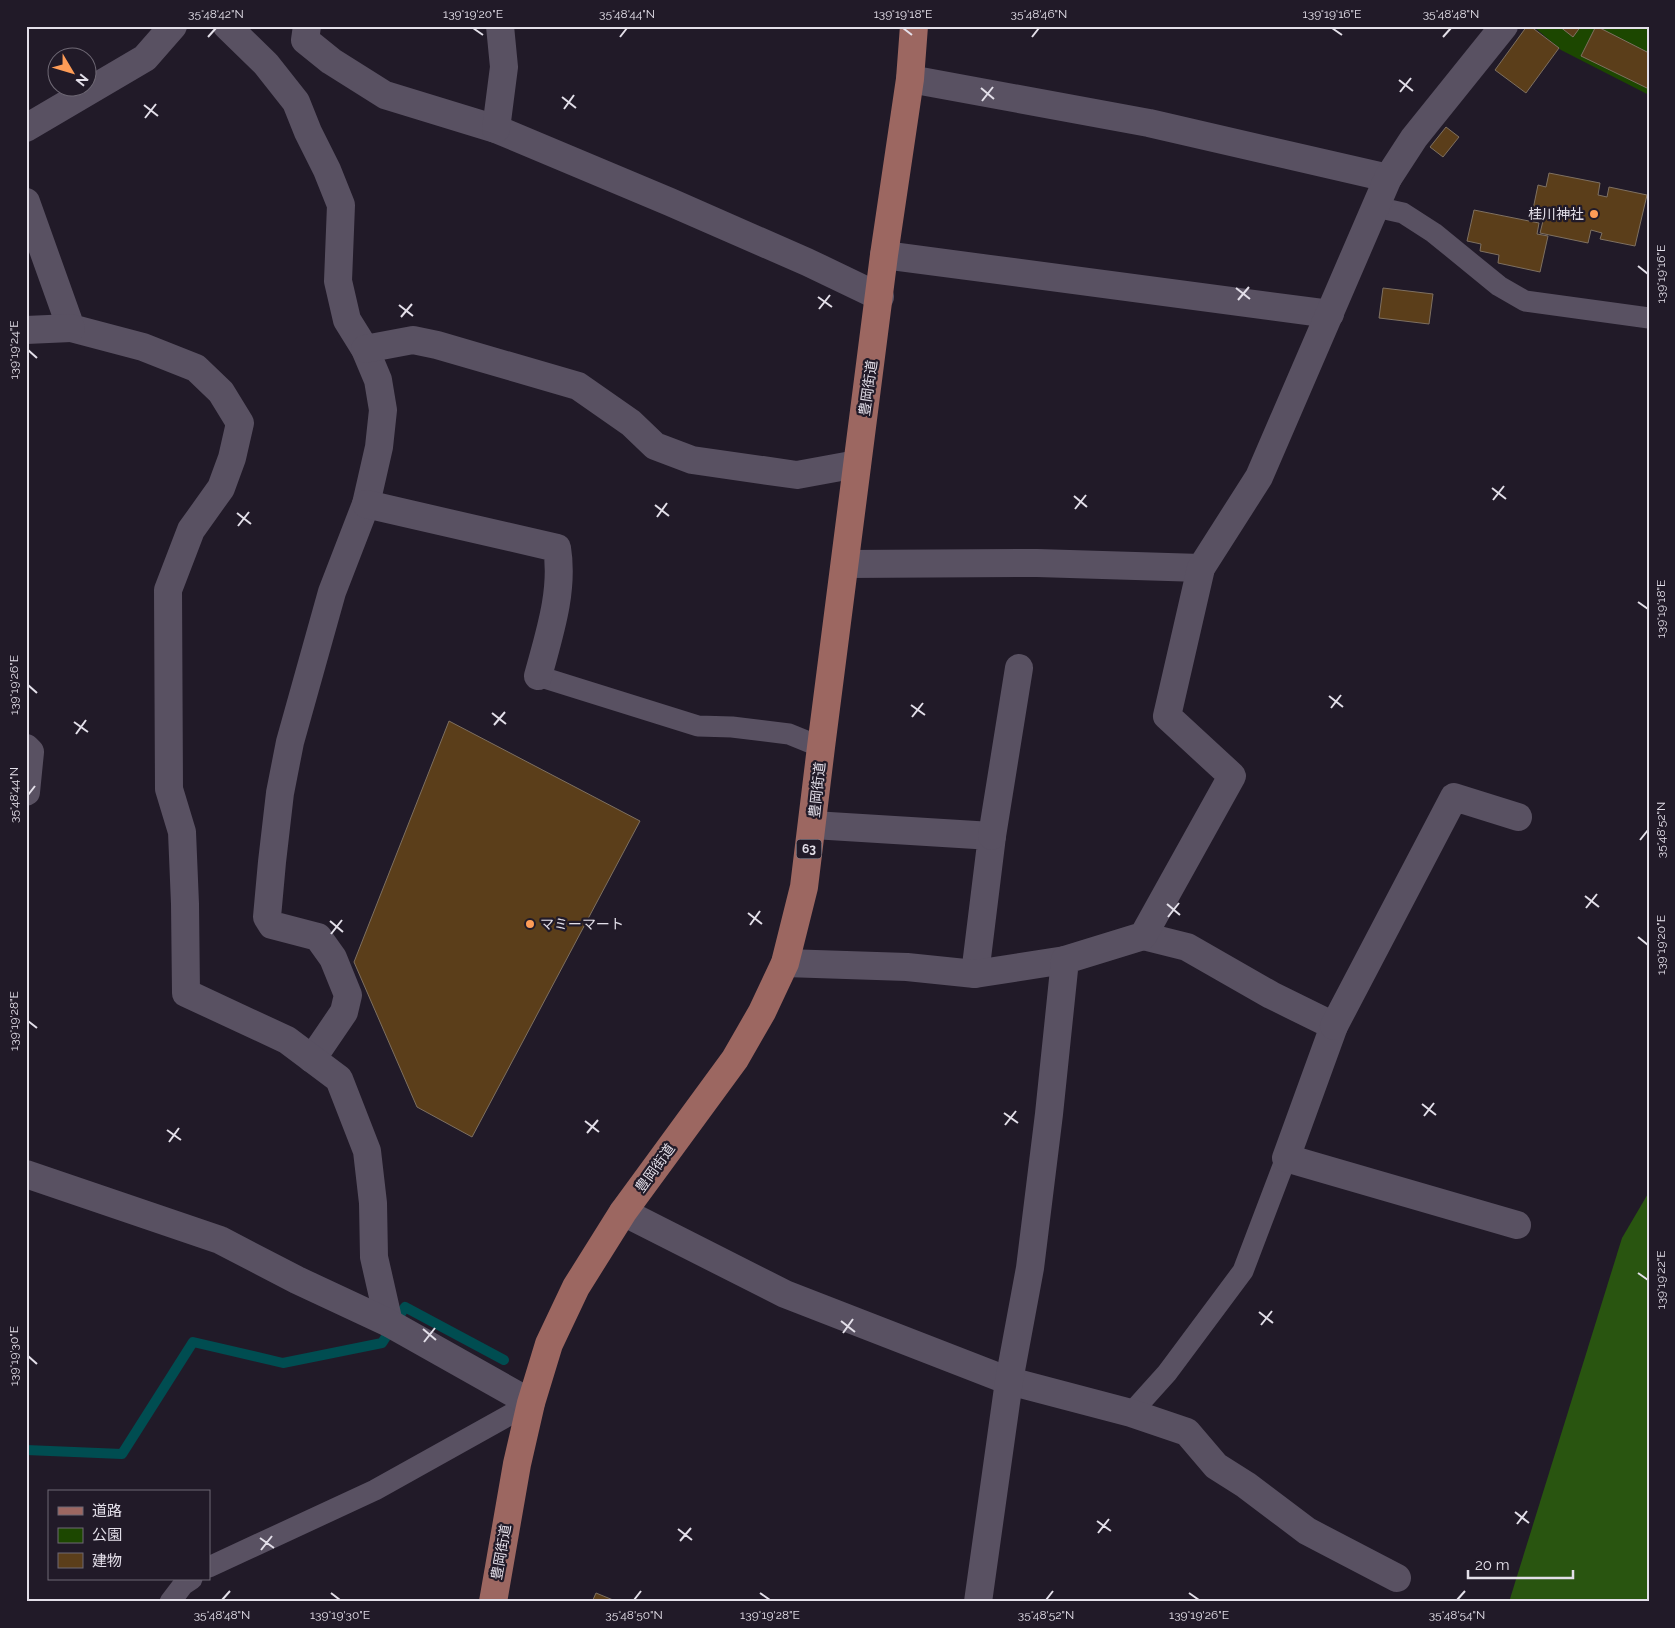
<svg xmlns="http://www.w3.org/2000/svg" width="1675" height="1628" viewBox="0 0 1675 1628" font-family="Raleway,'Noto Sans JP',sans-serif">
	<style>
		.green { fill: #1c4700 }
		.forest { fill: #295510 }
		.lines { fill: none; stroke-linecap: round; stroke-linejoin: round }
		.stream { stroke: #004d51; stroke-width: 10 }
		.building { fill: #5b3e1a; stroke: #7e7061 }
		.service { stroke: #595162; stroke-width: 21 }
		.minor { stroke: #595162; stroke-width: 28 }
		.primary { stroke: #9c6761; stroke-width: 28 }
		.ticks { fill: none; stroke: #e3dfe9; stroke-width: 2 }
		.poi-dot { fill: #fe9c57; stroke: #211a28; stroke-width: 2 }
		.labels { text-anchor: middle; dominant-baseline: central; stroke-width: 4.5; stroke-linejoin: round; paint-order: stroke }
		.shield { fill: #211a28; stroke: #a9a4af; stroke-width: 1 }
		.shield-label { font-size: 12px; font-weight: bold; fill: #e3dfe9 }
		.poi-label { font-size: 14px; fill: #e3dfe9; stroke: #211a28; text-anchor: end }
		.street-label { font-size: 14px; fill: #e3dfe9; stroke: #211a28 }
		.neatline { fill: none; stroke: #e3dfe9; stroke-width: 2 }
		.ticks-label { font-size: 12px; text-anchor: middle; fill: #e3dfe9 }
	</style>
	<rect width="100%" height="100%" fill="#211a28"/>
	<path class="green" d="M1533,26h116v69l-88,-45z"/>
	<path class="forest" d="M1649,1192v410h-140l113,-364z"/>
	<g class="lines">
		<path class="stream" d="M26,1450l96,4 71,-112 90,21 99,-20 23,-36 99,53"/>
	</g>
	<g class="building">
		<path d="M1527,26h3l29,22 -33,45 -31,-23z"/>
		<path d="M1559,26h22l-8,11z"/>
		<path d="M1596,26l53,27v36l-68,-33z"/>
		<path d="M1446,127l13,10 -16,20 -13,-10z"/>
		<path d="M1549,173l51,10 -2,12 9,2 2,-10 38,8 -12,51 -35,-7 2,-6 -11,-3 -3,13 -48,-10 3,-12 -12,-2 7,-34 8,2z"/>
		<path d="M1474,210l65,13 -2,11 11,2 -8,36 -42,-9 1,-8 -19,-4 1,-7 -14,-3z"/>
		<path d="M1383,288l50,6 -4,30 -50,-6z"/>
		<path d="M449,721l191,100 -168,316 -55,-30 -63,-145z"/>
		<path d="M596,1593l22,9h-26z"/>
	</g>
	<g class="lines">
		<g class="service">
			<path d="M1376,207l27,6 31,20 65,53 26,15 124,17"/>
			<path d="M538,676l160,50 34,1 57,7 32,13"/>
			<path d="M1131,1413l36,-40 76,-102 43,-113"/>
			<path d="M209,1567l166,-77 156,-87"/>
			<path d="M170,1602l13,-17 9,-6"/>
		</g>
		<g class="minor">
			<path d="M227,26l39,38 30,38 12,30 19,38 14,35 -3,76 9,39 18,29 13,31 5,30 -4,37 -13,57 -34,88 -42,150 -10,51 -8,69 -5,55 5,8 46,12 15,21 15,37 -4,17 -32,47"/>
			<path d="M307,26l-2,14 26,21 54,34 111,34 174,73 137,60 73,35"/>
			<path d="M910,79l239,44 239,55"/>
			<path d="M26,128l119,-70 28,-32"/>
			<path d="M496,129l8,-62 -4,-41"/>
			<path d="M26,202l45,126 72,19 53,21 25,24 19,31 -8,35 -11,30 -30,42 -23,60 1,199 13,43 3,72 1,89 101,47 52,39 28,72 6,52 1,54 15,66"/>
			<path d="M884,255l446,59"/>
			<path d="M26,330l45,-2"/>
			<path d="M365,349l48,-9 24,5 141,41 53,37 24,23 37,14 105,15 60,-11"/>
			<path d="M366,504l191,44c7,43 -8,87 -19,128"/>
			<path d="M845,564l192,-1 164,5"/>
			<path d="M26,748l4,4 -4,40"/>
			<path d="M813,825l179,11 -17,138"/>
			<path d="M992,836l27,-168"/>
			<path d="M1143,936l44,11 84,48 63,31 -48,132 231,67"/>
			<path d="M785,963l122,4 68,7 90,-14"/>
			<path d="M1334,1026l120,-229 64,20"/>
			<path d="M26,1174l194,66 77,40 92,43 142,80"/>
			<path d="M623,1212l162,82 224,87 122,32 56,19 29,34 30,19 61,46 90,47"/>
			<path d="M978,1602l31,-221 21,-113 19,-154 16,-154 78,-24 89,-160 -65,-60 34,-148 58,-91 129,-299 26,-40 90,-112"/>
		</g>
		<path class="primary" d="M493,1602l24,-138 14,-61 18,-59 27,-57 47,-75 112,-153 27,-47 23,-49 19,-76 17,-140 63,-492 26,-176 4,-53"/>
	</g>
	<path class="ticks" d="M473,28l10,7M903,28l9,7M1332,28l10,7M208,37l8,-9M620,37l7,-9M1032,37l7,-9M1443,37l8,-9M1399,80l14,11M981,88l13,11M1400,92l11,-14M562,97l14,11M982,101l11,-14M144,105l14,11M564,109l10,-14M145,118l11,-14M1638,266l10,8M1236,288l14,11M818,297l14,10M1238,300l11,-13M399,305l14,11M819,309l11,-14M401,317l11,-13M28,350l9,8M1492,488l14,11M1074,496l13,11M1493,500l11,-14M655,505l14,11M1075,509l11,-14M237,513l14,11M657,517l10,-14M238,526l11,-14M1638,602l10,7M28,685l9,8M1329,696l14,11M911,705l14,10M1331,708l10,-13M492,713l14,11M912,717l11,-14M74,722l14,10M494,725l11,-13M76,734l10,-14M28,795l7,-9M1640,840l8,-10M1585,896l14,11M1167,904l13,11M1586,908l11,-14M748,913l14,11M1168,917l11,-14M330,921l13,11M750,925l10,-14M331,934l11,-14M1638,937l10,8M28,1021l9,7M1422,1104l14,11M1004,1113l14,10M1424,1116l10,-13M585,1121l14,11M1005,1125l11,-14M167,1130l14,10M587,1133l11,-13M169,1142l10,-14M1638,1273l10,7M1259,1312l14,11M841,1321l14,11M1261,1325l11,-14M423,1329l13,11M843,1333l10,-14M424,1342l11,-14M28,1356l9,8M1515,1512l14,11M1097,1521l14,10M1517,1524l10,-13M678,1529l14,11M1098,1533l11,-14M260,1538l14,10M680,1541l11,-13M261,1550l11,-14M331,1593l9,7M760,1593l10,7M1189,1593l10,7M222,1600l8,-9M634,1600l7,-9M1046,1600l7,-9M1457,1600l8,-9"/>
	<g class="poi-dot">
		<circle cx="1594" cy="214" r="5"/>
		<circle cx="530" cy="924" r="5"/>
	</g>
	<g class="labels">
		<rect class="shield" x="796.5" y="839.5" width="25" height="19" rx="4"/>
		<g class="shield-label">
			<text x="809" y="849">63</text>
		</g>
		<g class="poi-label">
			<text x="1584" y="214">桂川神社</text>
			<text x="540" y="924" text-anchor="start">マミーマート</text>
		</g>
		<g class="street-label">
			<text transform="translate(868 388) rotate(-82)">豊岡街道</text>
			<text transform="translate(817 790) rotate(-84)">豊岡街道</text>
			<text transform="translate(655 1168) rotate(-54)">豊岡街道</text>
			<text transform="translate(501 1552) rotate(-80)">豊岡街道</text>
		</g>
	</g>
	<rect width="1675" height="1628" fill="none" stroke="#211a28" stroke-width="55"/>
	<rect x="48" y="1490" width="162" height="90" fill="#211a28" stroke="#6f6975"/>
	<rect x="58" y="1507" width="25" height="8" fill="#9c6761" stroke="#6f6975"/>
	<text x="92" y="1516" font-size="15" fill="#e3dfe9">道路</text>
	<rect x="58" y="1528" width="25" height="15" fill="#1c4700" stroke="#6f6975"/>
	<text x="92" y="1540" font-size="15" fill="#e3dfe9">公園</text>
	<rect x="58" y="1553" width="25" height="15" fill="#5b3e1a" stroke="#6f6975"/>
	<text x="92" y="1566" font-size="15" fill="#e3dfe9">建物</text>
	<g transform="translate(72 72) rotate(128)"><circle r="24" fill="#211a28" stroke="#6f6975"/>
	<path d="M0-4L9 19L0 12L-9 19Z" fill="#fe9c57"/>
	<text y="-8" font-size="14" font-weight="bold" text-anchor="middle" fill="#e3dfe9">N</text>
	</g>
	<path d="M1468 1570v8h105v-8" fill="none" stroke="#e3dfe9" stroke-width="2.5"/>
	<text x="1475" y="1570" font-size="15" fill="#e3dfe9" stroke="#211a28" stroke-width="4" paint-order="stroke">20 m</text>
	<rect x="28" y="28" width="1620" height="1572" class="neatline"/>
	<g class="ticks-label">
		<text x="216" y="18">35°48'42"N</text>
		<text x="473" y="18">139°19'20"E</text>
		<text x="627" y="18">35°48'44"N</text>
		<text x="903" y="18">139°19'18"E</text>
		<text x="1039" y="18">35°48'46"N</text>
		<text x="1332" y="18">139°19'16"E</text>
		<text x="1451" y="18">35°48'48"N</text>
		<text transform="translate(1661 274) rotate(-90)" y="4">139°19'16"E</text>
		<text transform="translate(14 350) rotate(-90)" y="4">139°19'24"E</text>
		<text transform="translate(1661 609) rotate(-90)" y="4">139°19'18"E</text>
		<text transform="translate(14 685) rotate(-90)" y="4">139°19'26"E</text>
		<text transform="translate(14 795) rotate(-90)" y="4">35°48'44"N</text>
		<text transform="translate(1661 830) rotate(-90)" y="4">35°48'52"N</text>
		<text transform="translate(1661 945) rotate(-90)" y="4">139°19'20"E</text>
		<text transform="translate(14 1021) rotate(-90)" y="4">139°19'28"E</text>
		<text transform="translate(1661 1280) rotate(-90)" y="4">139°19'22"E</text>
		<text transform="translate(14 1356) rotate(-90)" y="4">139°19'30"E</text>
		<text x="222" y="1619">35°48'48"N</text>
		<text x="340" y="1619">139°19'30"E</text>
		<text x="634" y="1619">35°48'50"N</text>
		<text x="770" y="1619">139°19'28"E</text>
		<text x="1046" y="1619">35°48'52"N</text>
		<text x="1199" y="1619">139°19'26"E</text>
		<text x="1457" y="1619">35°48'54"N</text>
	</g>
</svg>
